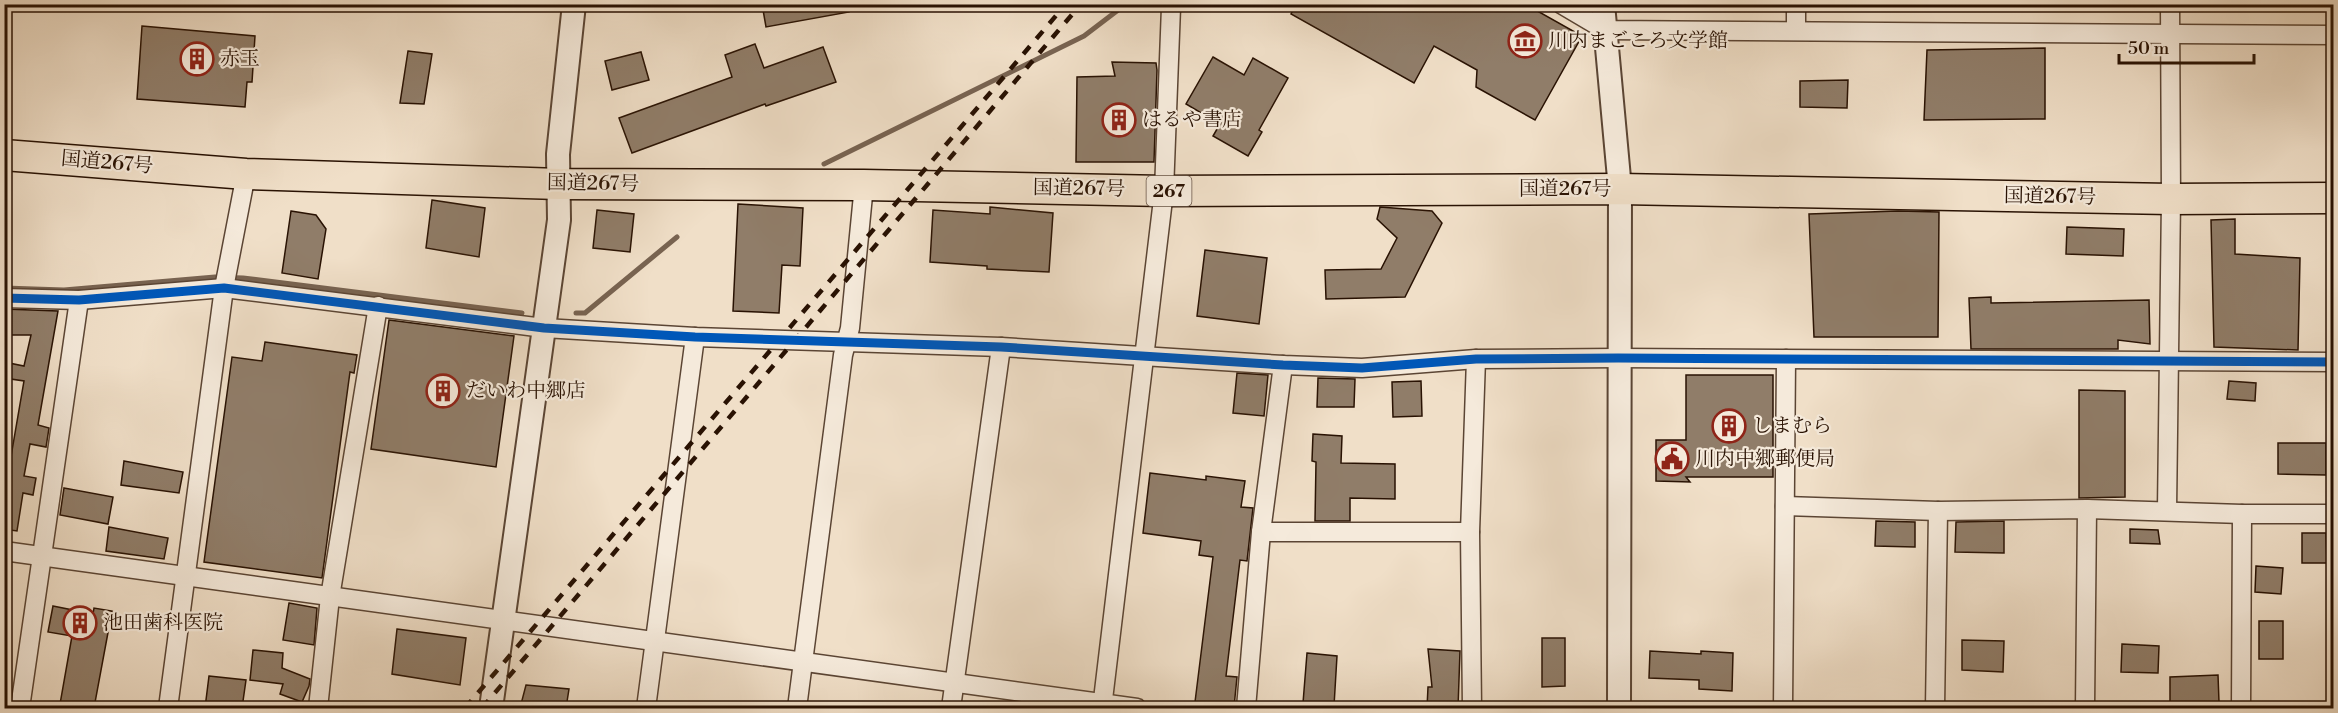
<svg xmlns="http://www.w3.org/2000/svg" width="2338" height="713" viewBox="0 0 2338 713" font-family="'Libre Bodoni','Noto Serif JP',serif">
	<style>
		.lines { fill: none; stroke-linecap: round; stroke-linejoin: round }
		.stream { stroke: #786351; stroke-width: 5 }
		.building { fill: #907d69; stroke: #291203; stroke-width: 1.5 }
		.minor-casing { stroke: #5b4534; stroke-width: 21 }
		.tertiary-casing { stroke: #5b4534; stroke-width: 26 }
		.trunk-casing { stroke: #291203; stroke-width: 33 }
		.minor { stroke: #f5eadb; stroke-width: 18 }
		.tertiary { stroke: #f5eadb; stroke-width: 22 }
		.trunk { stroke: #f0dfc8; stroke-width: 30 }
		.rail { stroke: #291203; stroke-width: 4.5; stroke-dasharray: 10 10; stroke-linecap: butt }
		.cycleway-casing { stroke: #f5eadb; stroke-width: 13 }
		.cycleway { stroke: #0057b8; stroke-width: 9 }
		.labels { text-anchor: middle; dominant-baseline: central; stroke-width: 4.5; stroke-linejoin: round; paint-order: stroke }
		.shield { fill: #f5eadb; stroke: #665344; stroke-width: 1.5 }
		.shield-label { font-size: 18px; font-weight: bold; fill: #291203 }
		.poi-label { font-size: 20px; fill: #291203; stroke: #f5eadb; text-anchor: start }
		.street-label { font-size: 20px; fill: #291203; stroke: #f5eadb }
	</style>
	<rect width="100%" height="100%" fill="#f0dfc8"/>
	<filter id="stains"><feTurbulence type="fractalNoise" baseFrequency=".00333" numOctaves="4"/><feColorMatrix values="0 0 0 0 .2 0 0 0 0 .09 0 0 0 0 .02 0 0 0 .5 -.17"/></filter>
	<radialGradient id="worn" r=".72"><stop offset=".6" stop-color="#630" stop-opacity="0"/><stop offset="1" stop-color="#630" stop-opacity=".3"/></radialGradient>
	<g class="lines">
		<g class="stream">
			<path d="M824,164l260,-128 42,-32"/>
			<path d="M4,288l60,2 151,-13 28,1 279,35"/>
			<path d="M576,313h9l92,-76"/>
		</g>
	</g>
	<g class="building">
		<path d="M762,4h86l1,8 -83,15z"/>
		<path d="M1296,4h229l57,32 -47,84 -59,-33 1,-17 -43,-24 -20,37 -123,-69z"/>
		<path d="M142,26l113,10 -3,46h-5l-2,25 -108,-8z"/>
		<path d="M755,44l9,24 59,-21 13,35 -70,24 -1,-2 -133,49 -13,-35 113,-41 -7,-22z"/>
		<path d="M2045,48v71l-121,1 3,-70z"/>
		<path d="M408,51l24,3 -8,50 -24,-1z"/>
		<path d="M641,52l8,28 -37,10 -7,-29z"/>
		<path d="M1213,57l31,18 9,-17 35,20 -29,52 3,2 -14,24 -35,-20 7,-12 -34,-20z"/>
		<path d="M1112,62l44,1 1,7 -3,92h-78l1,-85 38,-1z"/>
		<path d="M1848,80l-1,28 -47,-1v-26z"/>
		<path d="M432,200l53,8 -6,49 -53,-9z"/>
		<path d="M738,204l65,4 -3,58 -18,-1 -3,48 -46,-2z"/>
		<path d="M990,207l63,6 -4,59 -62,-3v-3l-57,-4 3,-52 57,4z"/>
		<path d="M1380,207l52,4 10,12 -37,74 -79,2 -1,-29 56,-1 16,-31 -20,-19z"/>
		<path d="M597,210l37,4 -4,38 -37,-4z"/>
		<path d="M291,211l25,4 10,14 -8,50 -36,-6z"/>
		<path d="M1898,211l41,1 -1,125h-124l-5,-123z"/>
		<path d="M2235,219v35l65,4 -2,92 -84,-3 -3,-127z"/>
		<path d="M2067,227l57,2 -1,27 -57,-2z"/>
		<path d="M1205,250l62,8 -8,66 -62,-8z"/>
		<path d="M1991,297v6l158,-3 1,44 -32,-4v9h-147l-2,-51z"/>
		<path d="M4,309l54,2 -20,114 11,3 -3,19 -16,-3 -6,32 12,2 -3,17 -10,-2 -6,38 -13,-2v-32l20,-116 -20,-3v-16l20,4 7,-31h-27z"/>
		<path d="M389,320l125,16 -18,131 -125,-18z"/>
		<path d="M265,342l92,13 -3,18 -4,-1 -28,206 -118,-16 28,-205 30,4z"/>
		<path d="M1237,373l31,2 -4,41 -31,-3z"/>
		<path d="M1686,375h87v102h-87l4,5 -34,-1v-41h30z"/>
		<path d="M1318,378l37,1 -1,28h-37z"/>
		<path d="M1421,381l1,35 -29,1 -1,-35z"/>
		<path d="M2229,381l27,2 -1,18 -28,-2z"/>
		<path d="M2079,390l46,1v106l-46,1z"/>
		<path d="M1313,434l29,2 -1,27 54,1v35l-45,-1v23h-35l1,-59 -4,-1z"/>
		<path d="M2278,443h48v32l-48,-1z"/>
		<path d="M124,461l59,11 -4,21 -58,-8z"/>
		<path d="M1150,473l56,7v-4l39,5 -4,26 12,1 -6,53 -7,-1 -14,116 11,1 -3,30 -39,-5 18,-145 -14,-2 2,-14 -58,-8z"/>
		<path d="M64,488l49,9 -5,27 -48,-9z"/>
		<path d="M1876,521l39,1v25l-40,-1z"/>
		<path d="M2004,521v32l-49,-1 1,-30z"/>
		<path d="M109,527l59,11 -4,21 -58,-8z"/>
		<path d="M2130,529l28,1 2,14 -30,-1z"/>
		<path d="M2302,533h24l1,30h-25z"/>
		<path d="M2256,566l27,2 -2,26 -26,-2z"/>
		<path d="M289,603l28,5 -3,37 -31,-5z"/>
		<path d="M53,606l40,8 1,-6 18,3 -18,97 -34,-4 12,-68 -24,-4z"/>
		<rect x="2259" y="621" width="24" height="38"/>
		<path d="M397,629l69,9 -6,47 -68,-11z"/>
		<path d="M1542,638h23v48l-23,1z"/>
		<path d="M1962,640l42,1 -1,31 -41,-2z"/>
		<path d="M2122,644l37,2 -1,27 -37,-1z"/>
		<path d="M1428,649l32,2 -2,57h-31l1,-21h4z"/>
		<path d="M253,650l30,3 -1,15 28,11 -1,7 -7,16 -22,-8 3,-10 -33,-4z"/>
		<path d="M1650,651l51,3v-3l32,2 -1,38 -33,-2v-9l-50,-2z"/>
		<path d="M1307,653l30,3 -3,50 -31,-3z"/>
		<path d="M2218,675l1,27 -49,1v-26z"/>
		<path d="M209,676l37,4 -4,28h-37z"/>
		<path d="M526,685l43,4 -3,19h-46z"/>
	</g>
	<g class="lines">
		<g class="minor-casing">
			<g id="minor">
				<path d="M1561,4l44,26 729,5"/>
				<path d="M1796,29v-25"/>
				<path d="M4,298l75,2 145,-12 320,40 151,9 306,10 282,18 79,3 114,-9 142,-1 716,4"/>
				<path d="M1785,506l153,5 149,-2 155,5h92"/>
				<path d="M2167,510l4,-311 -1,-195"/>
				<path d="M1261,532h209"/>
				<path d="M4,551l1133,157"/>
				<path d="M20,708l59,-408"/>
				<path d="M168,708l56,-420 22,-114"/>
				<path d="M318,708l12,-111 48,-291"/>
				<path d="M646,708l49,-371"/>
				<path d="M797,708l46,-353 7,-27 14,-143"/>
				<path d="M951,708l50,-361"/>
				<path d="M1102,708l62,-517 7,-184 4,-3"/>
				<path d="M1246,708l15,-176 22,-167"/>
				<path d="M1472,708l-2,-176 6,-173"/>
				<path d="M1783,708l3,-349"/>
				<path d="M1935,708l3,-197"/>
				<path d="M2085,708l2,-199"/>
				<path d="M2241,708l1,-194"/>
			</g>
		</g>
		<g class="tertiary-casing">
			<g id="tertiary">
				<path d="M1603,4l17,185 -1,519"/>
				<path d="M491,708l68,-488 -1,-66 16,-150"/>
			</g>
		</g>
		<g class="trunk-casing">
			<path id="trunk" d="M4,155l242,19 313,10 305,1 300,6 456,-2 551,10 163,-1"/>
		</g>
		<use href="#minor" class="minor"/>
		<use href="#tertiary" class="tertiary"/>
		<use href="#trunk" class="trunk"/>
		<g class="rail">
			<path d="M465,708l601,-704"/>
			<path d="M482,708l599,-704"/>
		</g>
		<g class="cycleway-casing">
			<path id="cycleway" d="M4,298l75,2 145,-12 320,40 151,9 306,10 282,18 79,3 114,-9 142,-1 716,4"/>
		</g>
		<use href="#cycleway" class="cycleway"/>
	</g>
	<defs>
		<g id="museum-ring" transform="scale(1.725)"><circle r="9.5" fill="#f5eadb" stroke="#8f2418" stroke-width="1.5"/><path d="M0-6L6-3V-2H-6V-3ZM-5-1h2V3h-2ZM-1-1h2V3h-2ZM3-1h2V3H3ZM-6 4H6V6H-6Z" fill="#8f2418"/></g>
		<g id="building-ring" transform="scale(1.725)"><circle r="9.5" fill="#f5eadb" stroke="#8f2418" stroke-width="1.5"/><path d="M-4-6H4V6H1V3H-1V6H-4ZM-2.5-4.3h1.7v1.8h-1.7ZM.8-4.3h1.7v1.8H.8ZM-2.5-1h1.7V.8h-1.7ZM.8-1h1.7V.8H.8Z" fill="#8f2418"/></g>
		<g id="civic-ring" transform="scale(1.725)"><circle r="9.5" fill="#f5eadb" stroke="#8f2418" stroke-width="1.5"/><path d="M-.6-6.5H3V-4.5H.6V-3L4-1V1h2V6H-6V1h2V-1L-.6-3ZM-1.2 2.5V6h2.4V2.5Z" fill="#8f2418"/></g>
	</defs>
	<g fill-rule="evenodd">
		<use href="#museum-ring" x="1525" y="41"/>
		<use href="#building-ring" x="197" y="59"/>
		<use href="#building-ring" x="1119" y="120"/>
		<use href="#building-ring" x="443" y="391"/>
		<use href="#building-ring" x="1729" y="426"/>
		<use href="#civic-ring" x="1672" y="459"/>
		<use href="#building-ring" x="80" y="623"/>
	</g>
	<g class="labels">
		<rect class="shield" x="1146.5" y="176" width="45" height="30" rx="4.5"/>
		<g class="shield-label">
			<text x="1169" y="191">267</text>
		</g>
		<g class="poi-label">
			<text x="1548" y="41">川内まごころ文学館</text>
			<text x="220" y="59">赤玉</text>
			<text x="1142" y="120">はるや書店</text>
			<text x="466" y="391">だいわ中郷店</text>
			<text x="1752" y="426">しまむら</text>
			<text x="1695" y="459">川内中郷郵便局</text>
			<text x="103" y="623">池田歯科医院</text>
		</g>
		<g class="street-label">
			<text transform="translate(107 163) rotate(5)">国道267号</text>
			<text transform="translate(593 184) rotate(1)">国道267号</text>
			<text transform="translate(1079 189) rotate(1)">国道267号</text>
			<text x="1565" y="189">国道267号</text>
			<text transform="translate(2050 197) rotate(1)">国道267号</text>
		</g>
	</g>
	<rect width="2338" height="713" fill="none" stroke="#f0dfc8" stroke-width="24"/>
	<rect x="6" y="6" width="2326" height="701" fill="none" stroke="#291203" stroke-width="3"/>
	<rect x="12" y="12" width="2314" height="689" fill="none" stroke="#291203" stroke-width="1.5"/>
	<path d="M2119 54v9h135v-9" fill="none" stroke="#291203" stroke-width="3"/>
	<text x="2128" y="54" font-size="18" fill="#291203" stroke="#f5eadb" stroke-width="4.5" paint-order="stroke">50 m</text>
	<rect width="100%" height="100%" filter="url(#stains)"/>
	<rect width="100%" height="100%" fill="url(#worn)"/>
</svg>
